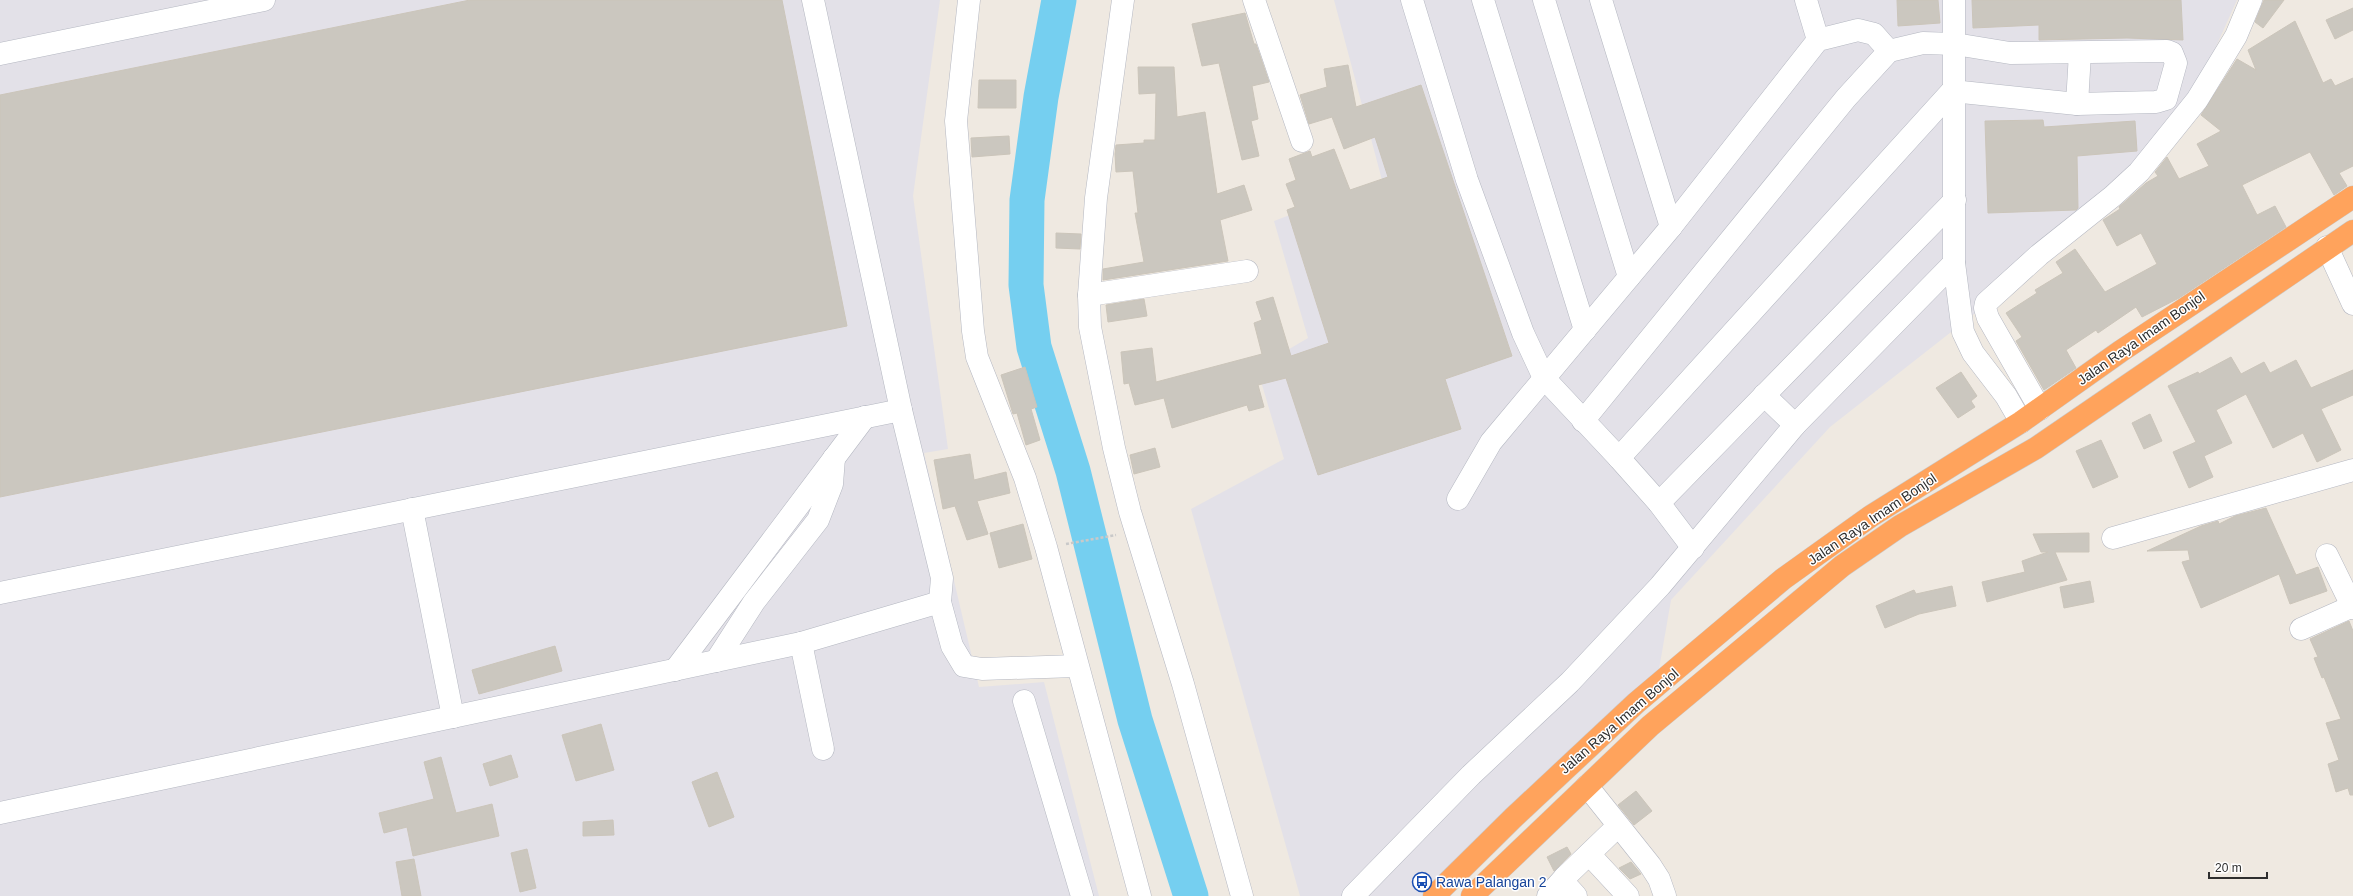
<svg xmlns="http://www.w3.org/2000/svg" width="2353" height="896" viewBox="0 0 2353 896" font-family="Arial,sans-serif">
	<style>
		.industrial { fill: #e3e1e8 }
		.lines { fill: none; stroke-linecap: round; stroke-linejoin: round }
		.river { stroke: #75cff0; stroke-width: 35 }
		.building { fill: #cbc7bf; stroke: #cbc5ba }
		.minor-casing { stroke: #b4b7c1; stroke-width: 23 }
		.highway-casing { stroke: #c9c9c9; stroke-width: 23 }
		.path { stroke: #c9c9c9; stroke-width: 2.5; stroke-dasharray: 3 2; stroke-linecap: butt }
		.minor { stroke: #fff; stroke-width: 22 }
		.highway { stroke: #ffa35c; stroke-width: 22 }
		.labels { text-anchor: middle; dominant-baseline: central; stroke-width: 3; stroke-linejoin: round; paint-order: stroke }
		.street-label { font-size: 14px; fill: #2e2e2e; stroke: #fff }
		.transit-label { font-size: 14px; fill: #164399; stroke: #fff; text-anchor: start }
	</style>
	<rect width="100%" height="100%" fill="#efe9e1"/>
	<g class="industrial">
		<path d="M0,0h940l-27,196 35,253 -24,4 55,234 65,-5 55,214h-1099z"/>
		<path d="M1334,0h903l-53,118 -150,149 -204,160 -159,173 -16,92 -210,204h-145l-109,-387 93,-50 -27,-91 51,-30 -34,-117 108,-41z"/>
	</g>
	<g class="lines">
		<path class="river" d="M1059,0l-18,97 -14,103 -1,85 8,62 39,124 62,249 56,176"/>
	</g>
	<g class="building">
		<path d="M470,0h312l65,326 -847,171v-402z"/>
		<path d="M1897,0h41l2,23 -42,3z"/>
		<path d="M1972,0h209l2,40 -56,-2 -88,2v-15l-66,3z"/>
		<path d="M2264,0h20l-21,28 -8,-6z"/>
		<path d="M2353,8v22l-18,9 -9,-19z"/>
		<path d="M1245,13l9,31h2l13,38 -17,4 6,33 -7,2 8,35 -17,4 -23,-97 -17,3 -10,-42z"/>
		<path d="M2295,21l28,62 8,-4 4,7 18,-8v88l-14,7 8,13 -13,9 -24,-43 -68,33 15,30 18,-9 11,21 -107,71 -37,19 -6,-10 -38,26 -2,-3 -30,20 10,18 -32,22 -28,-49 6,-4 -16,-24 31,-20 -2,-3 28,-17 -7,-11 19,-13 30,43 52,-28 -16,-31 -24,13 -14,-26 17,-11 -1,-2 27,-24 12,-7 -3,-4 12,-15 12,22 30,-13 -12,-22 24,-13 -20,-16 36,-56 19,11 -8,-20z"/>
		<path d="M1348,65l8,42 65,-22 91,271 -67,23 16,50 -143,46 -32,-97 -28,7 6,22 -15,4 -2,-6 -75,23 -8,-30 -29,7 -6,-22 -5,1 -3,-32 31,-4 4,34 106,-28 -8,-31 8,-3 -6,-18 17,-5 18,59 38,-13 -42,-133 8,-3 -9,-23 10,-4 -7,-21 21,-8 2,6 22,-8 16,41 38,-13 -13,-40 -31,12 -12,-32 -23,7 -9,-29 27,-8 -3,-18z"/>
		<path d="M1138,67h36l3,50 28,-5 12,82 27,-9 8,25 -32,10 8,41 -125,19v-11l41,-7 -9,-49h3l-5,-42 -17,1 -1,-18 1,-9 28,-2v-3h11l1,-47 -17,1z"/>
		<path d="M979,80h37v28h-38z"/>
		<path d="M2043,120l1,7 91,-6 2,30 -60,5 1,52 -2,2 -88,3 -3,-92z"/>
		<path d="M1009,136l1,18 -38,3 -1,-19z"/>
		<path d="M1056,233l25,1 -1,15 -24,-1z"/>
		<path d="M1144,299l3,17 -39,6 -2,-17z"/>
		<path d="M2231,357l10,17 23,-12 6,11 26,-13 15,28 42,-18v25l-32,14 20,41 -24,12 -14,-29 -30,15 -27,-54 -30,16 16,33 -28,13 9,21 -24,11 -16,-36 23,-10 -28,-56 30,-14 1,2z"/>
		<path d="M1025,367l12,40 -6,2 9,31 -14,5 -9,-32 -4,1 -12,-39z"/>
		<path d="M1961,372l16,24 -6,5 4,6 -17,11 -22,-30z"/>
		<path d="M2150,414l12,27 -18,8 -12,-26z"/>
		<path d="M2101,440l17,37 -25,11 -17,-37z"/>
		<path d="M1155,448l5,19 -26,7 -4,-19z"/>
		<path d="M970,454l4,26 32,-8 4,21 -33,8 11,33 -21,6 -12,-34 -12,3 -9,-49z"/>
		<path d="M2266,508l30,67 22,-8 9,24 -37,13 -11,-30 -78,34 -19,-46 8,-2 -2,-10 -41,1 54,-25 17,-5 1,3 16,-8z"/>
		<path d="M1023,524l9,35 -33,9 -9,-35z"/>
		<path d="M2089,533v19h-34l12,28 -80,22 -5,-20 43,-10 -3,-11 26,-9h-7l-8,-18z"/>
		<path d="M2090,581l4,21 -30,6 -4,-21z"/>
		<path d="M1952,586l4,20 -37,8 -34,14 -9,-22 38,-16 2,4z"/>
		<path d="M2349,621l4,10v164h-3l-2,-7 -12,4 -8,-28 11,-4 -13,-37 15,-4 -17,-42 -2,1 -8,-20 4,-1 -8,-18z"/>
		<path d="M555,646l7,25 -83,23 -7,-24z"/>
		<path d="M601,724l13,46 -38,11 -14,-46z"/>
		<path d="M511,755l7,22 -28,9 -7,-22z"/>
		<path d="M441,757l15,56 36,-9 7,32 -86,20 -6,-29 -23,6 -5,-20 55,-14 -10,-37z"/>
		<path d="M717,772l17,45 -25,10 -17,-45z"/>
		<path d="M1636,791l16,20 -18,14 -16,-20z"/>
		<path d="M613,820l1,15 -31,1v-14z"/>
		<path d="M1567,847l4,7 -17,17 -7,-14z"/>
		<path d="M527,849l9,39 -16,4 -9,-39z"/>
		<path d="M414,859l7,37h-19l-6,-34z"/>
		<path d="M1631,862l10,12 -11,5 -11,-11z"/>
	</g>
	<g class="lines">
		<g class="minor-casing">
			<g id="minor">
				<path d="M969,0l-13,121 17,210 4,26 48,121 21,69 94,349"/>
				<path d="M1123,0l-27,198 -7,97 1,32 24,121 16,64 53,172 59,212"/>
				<path d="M1254,0l48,141"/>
				<path d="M1412,0l55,180 56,153 21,45 75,80 40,45 34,45"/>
				<path d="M1483,0l102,330"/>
				<path d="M1544,0l85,277"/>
				<path d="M1601,0l70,227"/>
				<path d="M1806,0l12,40"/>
				<path d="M1954,0v263l9,69 10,21 33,43 15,26"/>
				<path d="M0,54l264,-54"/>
				<path d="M2077,104l3,-51"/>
				<path d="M2327,247l26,57"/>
				<path d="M1089,295l158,-24"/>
				<path d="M1764,395l31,30"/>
				<path d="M2040,409l-52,-91 -3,-10 1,-5 53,-48 74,-59 26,-24 58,-72 39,-64 15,-36"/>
				<path d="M1619,458l333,-367 125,13 79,-2 10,-3 10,-36 -4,-10 -5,-2 -157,2 -55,-9 -32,-1 -34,8"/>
				<path d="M1458,499l33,-57 180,-215 147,-187 40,-10 16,4 15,17 -43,47 -263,323"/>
				<path d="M1659,503l296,-303"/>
				<path d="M412,509l41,208"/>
				<path d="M2113,538l240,-68"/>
				<path d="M2327,555l26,53"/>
				<path d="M0,593l901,-183"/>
				<path d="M940,602l12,44 12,20 18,3 94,-3"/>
				<path d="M2301,629l52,-23"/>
				<path d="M801,643l22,106"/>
				<path d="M716,661l38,-59 64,-82 14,-36 2,-26"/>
				<path d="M675,670l190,-253"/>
				<path d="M1024,701l58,195"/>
				<path d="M1587,786l63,79 9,14 6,17"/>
				<path d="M0,813l801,-170 139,-41 2,-24 -41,-168 -88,-410"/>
				<path d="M1589,854l39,42"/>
				<path d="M1353,896l118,-121 99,-93 90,-96 135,-161 159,-162"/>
				<path d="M1548,896l17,-19"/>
				<path d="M1576,896l-10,-11 -1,-8 53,-51"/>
			</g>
		</g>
		<g class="highway-casing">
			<g id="highway">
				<path d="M1434,896l79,-78 123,-115 147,-124 88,-63 150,-94 100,-71 232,-154"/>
				<path d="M1472,896l178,-170 192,-160 58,-40 136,-78 317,-217"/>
			</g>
		</g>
		<path class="path" d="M1066,544l50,-9"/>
		<use href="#minor" class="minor"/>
		<use href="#highway" class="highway"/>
	</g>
	<defs>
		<g id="bus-ring" transform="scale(1)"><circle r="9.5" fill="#fff" stroke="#1a4fb4" stroke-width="1.5"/><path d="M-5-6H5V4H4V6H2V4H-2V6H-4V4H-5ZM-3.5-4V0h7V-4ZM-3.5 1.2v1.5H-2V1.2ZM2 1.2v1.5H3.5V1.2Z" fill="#1a4fb4"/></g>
	</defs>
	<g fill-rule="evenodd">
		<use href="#bus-ring" x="1422" y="882"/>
	</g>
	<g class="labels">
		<g class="street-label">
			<text transform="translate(2141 338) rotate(-35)">Jalan Raya Imam Bonjol</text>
			<text transform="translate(1872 519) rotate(-34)">Jalan Raya Imam Bonjol</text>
			<text transform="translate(1619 721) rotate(-41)">Jalan Raya Imam Bonjol</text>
		</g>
		<g class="transit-label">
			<text x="1436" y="882">Rawa Palangan 2</text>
		</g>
	</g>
	<path d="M2209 872v6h58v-6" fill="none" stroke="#2e2e2e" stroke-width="2"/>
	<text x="2215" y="872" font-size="12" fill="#2e2e2e" stroke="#ffffff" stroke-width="3" paint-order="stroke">20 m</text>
</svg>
